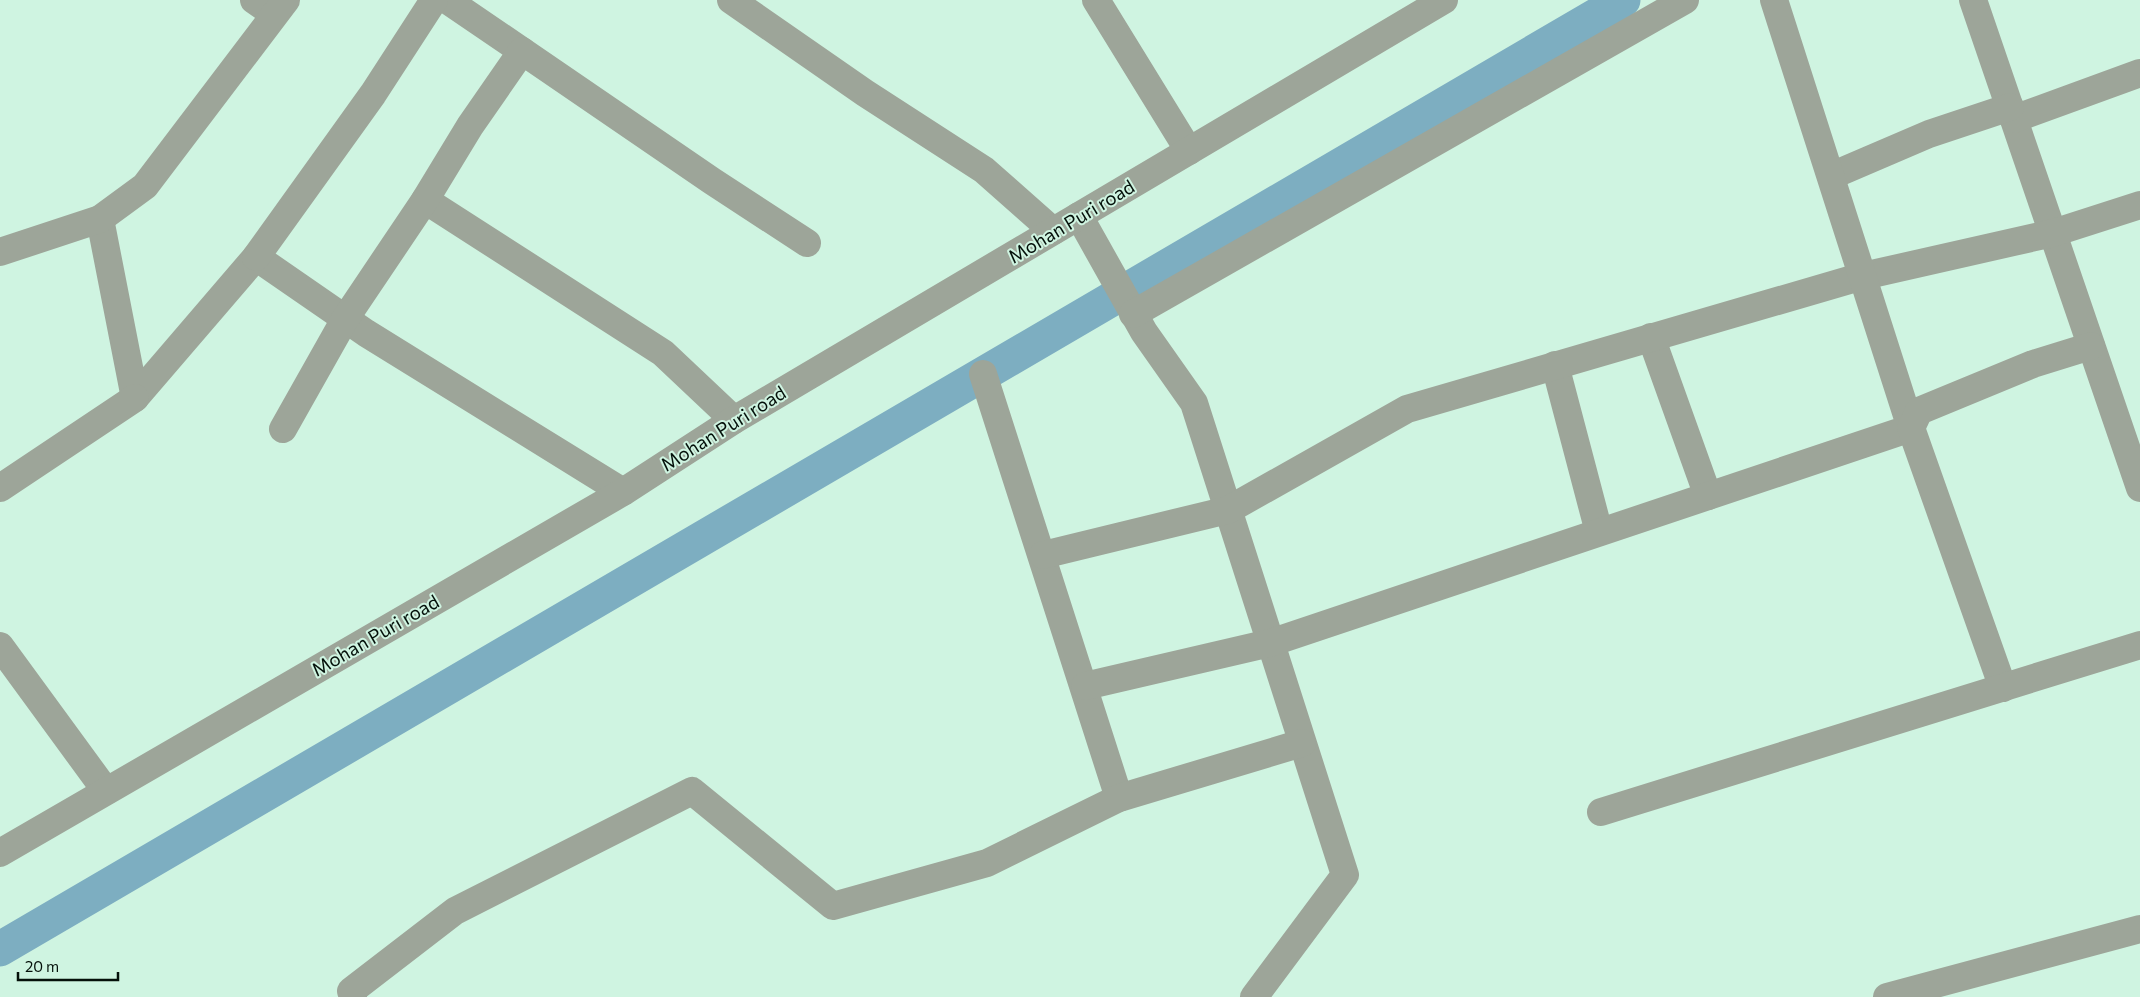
<svg xmlns="http://www.w3.org/2000/svg" width="2140" height="997" viewBox="0 0 2140 997" font-family="Commissioner,sans-serif">
	<style>
		.lines { fill: none; stroke-linecap: round; stroke-linejoin: round }
		.canal { stroke: #7daec1; stroke-width: 35 }
		.minor { stroke: #9da599; stroke-width: 28 }
		.labels { text-anchor: middle; dominant-baseline: central; stroke-width: 4; stroke-linejoin: round; paint-order: stroke }
		.street-label { font-size: 19px; fill: #04100a; stroke: #cff4e1 }
	</style>
	<rect width="100%" height="100%" fill="#cff4e1"/>
	<g class="lines">
		<path class="canal" d="M0,949l1623,-949"/>
		<g class="minor">
			<path d="M254,0l20,14"/>
			<path d="M447,0l75,51"/>
			<path d="M731,0l134,93 119,77 69,61"/>
			<path d="M1096,0l93,151"/>
			<path d="M1973,0l167,488"/>
			<path d="M2014,119l126,-46"/>
			<path d="M1831,176l98,-42 81,-27"/>
			<path d="M425,200l238,153 71,67"/>
			<path d="M1079,216l65,116 50,71 151,472 -91,122"/>
			<path d="M100,219l35,179 121,-141 110,76 257,159"/>
			<path d="M0,252l100,-33 45,-33 141,-186"/>
			<path d="M256,257l117,-163 61,-94"/>
			<path d="M1133,314l552,-314"/>
			<path d="M1651,337l57,159"/>
			<path d="M1555,365l44,167"/>
			<path d="M983,374l136,424"/>
			<path d="M283,429l62,-110 80,-119 45,-74 52,-75 190,130 95,62"/>
			<path d="M0,488l135,-90"/>
			<path d="M1043,555l185,-45 179,-101 456,-133 190,-43 87,-28"/>
			<path d="M0,646l106,145"/>
			<path d="M1085,686l185,-43 641,-215 -137,-428"/>
			<path d="M2003,688l-92,-260 8,-17 114,-47 58,-18"/>
			<path d="M1601,812l539,-167"/>
			<path d="M0,853l623,-361 111,-72 710,-420"/>
			<path d="M353,997l-2,-6 104,-80 237,-120 141,115 154,-43 132,-65 183,-55"/>
			<path d="M1887,997l253,-68"/>
		</g>
	</g>
	<g class="labels">
		<g class="street-label">
			<text transform="translate(1071 221) rotate(-31)">Mohan Puri road</text>
			<text transform="translate(723 428) rotate(-32)">Mohan Puri road</text>
			<text transform="translate(375 635) rotate(-30)">Mohan Puri road</text>
		</g>
	</g>
	<path d="M18 972v8h100v-8" fill="none" stroke="#04100a" stroke-width="2.5"/>
	<text x="25" y="972" font-size="15" fill="#04100a" stroke="#cff4e1" stroke-width="4" paint-order="stroke">20 m</text>
</svg>
